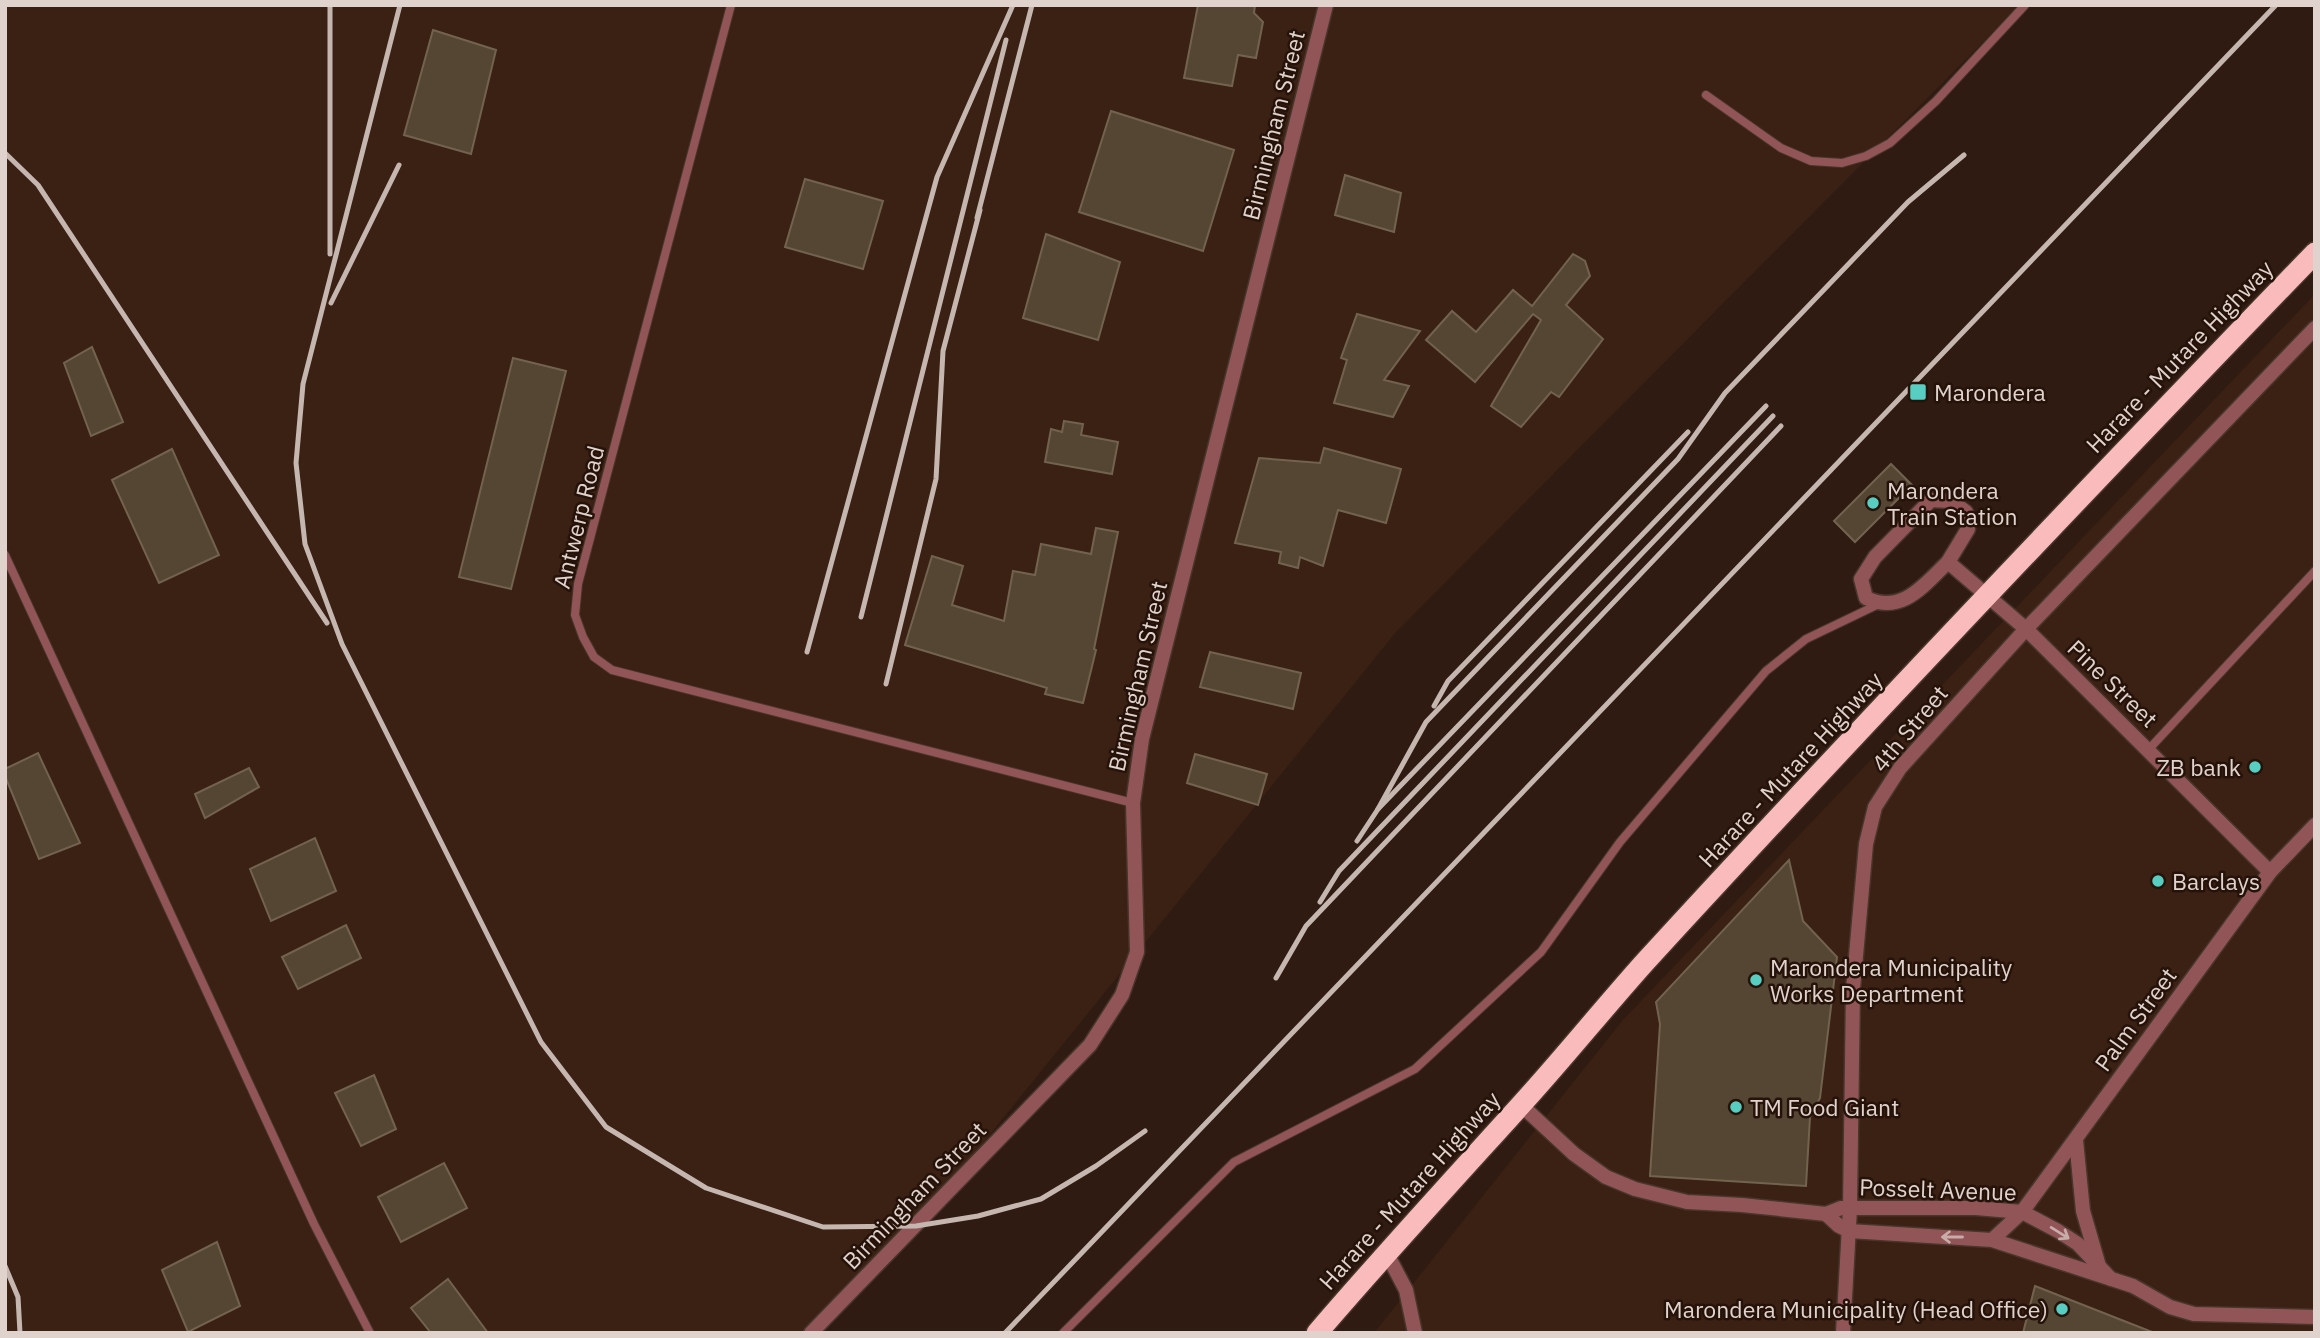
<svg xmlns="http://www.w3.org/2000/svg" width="2320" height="1338" viewBox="0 0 2320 1338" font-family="'IBM Plex Sans',sans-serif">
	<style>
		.built { fill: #3b2114 }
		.building { fill: #544633; stroke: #72634f; stroke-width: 2 }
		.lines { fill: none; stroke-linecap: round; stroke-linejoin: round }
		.lane-casing { stroke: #48352c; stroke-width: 10 }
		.street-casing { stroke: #48352c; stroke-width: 17 }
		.highway-casing { stroke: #48352c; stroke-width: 24 }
		.lane { stroke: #915557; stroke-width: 8 }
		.street { stroke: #915557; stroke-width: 14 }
		.highway { stroke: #f9bbbc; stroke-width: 21 }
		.rail { stroke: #c5b6af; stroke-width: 5 }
		.oneway { stroke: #c8aca9 }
		.poi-dot { fill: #57cec1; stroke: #251209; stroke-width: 2.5 }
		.labels { text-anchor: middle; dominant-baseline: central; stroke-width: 5; stroke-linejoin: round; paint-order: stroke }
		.street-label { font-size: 23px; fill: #e0d2cc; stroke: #251209 }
		.poi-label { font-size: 23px; fill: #e0d2cc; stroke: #251209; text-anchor: start }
	</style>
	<rect width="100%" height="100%" fill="#2f1b12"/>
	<g class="built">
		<path d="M5,5h2015l-624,627 -480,594 -102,107h-809z"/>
		<path d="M2315,294v1039h-941l248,-312z"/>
	</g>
	<g class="building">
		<path d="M1198,5h57l-1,8 9,9 -7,36 -18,-3 -6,31 -48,-8z"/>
		<path d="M433,30l63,20 -25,104 -67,-19z"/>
		<path d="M1111,111l123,39 -31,101 -124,-39z"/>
		<path d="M1345,175l56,18 -7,39 -59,-17z"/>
		<path d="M805,179l78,22 -20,68 -78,-22z"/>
		<path d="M1046,234l74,28 -22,78 -75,-22z"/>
		<path d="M1573,254l12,7 5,15 -24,29 37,34 -44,58 -8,-5 -30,35 -30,-21 50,-86 -8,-6 -58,68 -49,-42 26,-29 24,21 37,-42 19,16z"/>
		<path d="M1357,314l63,17 -36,49 25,6 -16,31 -59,-14 13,-43 -6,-2z"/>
		<path d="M92,347l31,75 -32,14 -27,-73z"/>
		<path d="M513,358l53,13 -55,218 -52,-12z"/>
		<path d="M1064,421l19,3 -2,11 37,7 -6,32 -67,-12 6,-33 11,3z"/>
		<path d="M1324,448l77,21 -15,54 -48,-13 -15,56 -23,-9 -2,11 -19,-5 2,-11 -46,-9 24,-85 61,5z"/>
		<path d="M172,449l47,106 -60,28 -47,-103z"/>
		<path d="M1891,464l21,21 -57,57 -21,-21z"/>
		<path d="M1096,528l22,4 -24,117 2,1 -13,53 -38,-9 2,-6 -142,-43 27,-89 31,10 -11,39 52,16 9,-50 22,4 6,-31 50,10z"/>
		<path d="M1210,652l91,21 -8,36 -93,-22z"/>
		<path d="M38,753l42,90 -41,16 -34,-83v-7z"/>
		<path d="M1195,754l72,20 -9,31 -71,-22z"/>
		<path d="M249,768l10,19 -54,31 -10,-24z"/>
		<path d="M315,838l21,53 -65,30 -21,-52z"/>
		<path d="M1789,860l14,61 34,36 -17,141 -10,19 -4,69 -156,-10 10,-152 -4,-22z"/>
		<path d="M346,925l15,33 -63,31 -16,-32z"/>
		<path d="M374,1075l22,54 -35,17 -26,-53z"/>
		<path d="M444,1163l23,45 -66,34 -23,-45z"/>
		<path d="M217,1242l23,64 -52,26 -26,-62z"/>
		<path d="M448,1279l40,54h-57l-20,-25z"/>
		<path d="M2035,1286l117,46v1h-129z"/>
	</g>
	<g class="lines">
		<g class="lane-casing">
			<g id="lane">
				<path d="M731,5l-153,579 -3,31 8,22 11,20 18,13 521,133"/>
				<path d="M1706,95l75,53 30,13 31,2 24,-7 24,-13 46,-42 89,-96"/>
				<path d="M5,555l309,669 56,109"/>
				<path d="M2149,749l166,-178"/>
				<path d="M1063,1333l171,-171 181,-93 126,-117 79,-110 146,-171 40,-32 73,-35"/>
			</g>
		</g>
		<g class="street-casing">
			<g id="street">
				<path d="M1948,562c-24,23 -46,53 -82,36l-5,-19 14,-22 56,-57 20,1 15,11 2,17 -20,33 78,67 244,243"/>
				<path d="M1521,1105l53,49 32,23 29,12 52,13 55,3 84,9 15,-6h135l46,4 36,19 20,13 33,35"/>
				<path d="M2076,1140l7,71 16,55"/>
				<path d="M1826,1214l13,12 10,5 143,9 141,46 37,21 24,7 121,3"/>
				<path d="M1992,1240l30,-28 248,-340 45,-47"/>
				<path d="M1386,1252l20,38 9,43"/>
				<path d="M811,1333l279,-288 32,-50 15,-43 -4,-149 9,-64 184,-734"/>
				<path d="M1843,1333l7,-125 3,-219 13,-145 9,-37 25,-39 126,-139 289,-301"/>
			</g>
		</g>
		<g class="highway-casing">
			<path id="highway" d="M1317,1333c66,-77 134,-151 202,-226 43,-47 83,-97 126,-145 220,-240 444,-475 670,-709"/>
		</g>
		<use href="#lane" class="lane"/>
		<use href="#street" class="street"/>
		<use href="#highway" class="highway"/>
		<g class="rail">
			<path d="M330,5v249"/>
			<path d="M400,5l-97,379 -7,79 9,81 37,100 199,398 65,85 100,61 117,39 93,-1 62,-10 63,-17 55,-33 49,-35"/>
			<path d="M5,153l33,32 289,438"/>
			<path d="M977,218l55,-213"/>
			<path d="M331,303l68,-138"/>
			<path d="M861,617l145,-577"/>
			<path d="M807,652l130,-475 76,-172"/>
			<path d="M886,684l50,-205 7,-128 37,-141"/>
			<path d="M1434,706l14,-25 240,-249"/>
			<path d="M1378,809l48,-87 252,-263 47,-66 183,-191 56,-47"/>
			<path d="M1357,841l21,-32 388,-403"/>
			<path d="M1320,902l19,-31 434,-455"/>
			<path d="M1276,978l30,-52 475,-500"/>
			<path d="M5,1266l13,31 2,36"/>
			<path d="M1005,1333l1271,-1328"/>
		</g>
	</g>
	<defs><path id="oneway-shaft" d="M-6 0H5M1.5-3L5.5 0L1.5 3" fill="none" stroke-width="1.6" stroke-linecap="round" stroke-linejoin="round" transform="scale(1.75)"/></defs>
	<g class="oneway">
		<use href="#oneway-shaft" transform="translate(2060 1233) rotate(32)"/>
		<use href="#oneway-shaft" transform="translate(1952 1237) rotate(180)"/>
	</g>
	<g class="poi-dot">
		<rect x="1909" y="383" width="18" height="18" rx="3.5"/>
		<circle cx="1873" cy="503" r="7"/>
		<circle cx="2255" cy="767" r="7"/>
		<circle cx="2158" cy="881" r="7"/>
		<circle cx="1756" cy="980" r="7"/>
		<circle cx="1736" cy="1107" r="7"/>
		<circle cx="2062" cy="1309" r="7"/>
	</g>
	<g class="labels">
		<g class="street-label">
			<text transform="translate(1273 125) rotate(-76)">Birmingham Street</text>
			<text transform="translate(2179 356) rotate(-46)">Harare - Mutare Highway</text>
			<text transform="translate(578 517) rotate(-76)">Antwerp Road</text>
			<text transform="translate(1137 676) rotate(-77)">Birmingham Street</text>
			<text transform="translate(2113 683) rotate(44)">Pine Street</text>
			<text transform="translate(1909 728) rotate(-50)">4th Street</text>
			<text transform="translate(1790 769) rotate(-47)">Harare - Mutare Highway</text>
			<text transform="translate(2135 1019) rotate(-54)">Palm Street</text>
			<text transform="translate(1938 1189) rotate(2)">Posselt Avenue</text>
			<text transform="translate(1409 1190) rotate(-48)">Harare - Mutare Highway</text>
			<text transform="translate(914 1195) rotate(-46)">Birmingham Street</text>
		</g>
		<g class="poi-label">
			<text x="1934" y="392">Marondera</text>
			<text x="1887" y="490">Marondera<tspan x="1887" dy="26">Train Station</tspan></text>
			<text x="2241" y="767" text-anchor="end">ZB bank</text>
			<text x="2172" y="881">Barclays</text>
			<text x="1770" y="967">Marondera Municipality<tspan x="1770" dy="26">Works Department</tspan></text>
			<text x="1750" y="1107">TM Food Giant</text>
			<text x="2048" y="1309" text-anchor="end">Marondera Municipality (Head Office)</text>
		</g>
	</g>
	<rect width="2320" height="1338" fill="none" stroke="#e0d2cc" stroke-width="14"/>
</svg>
